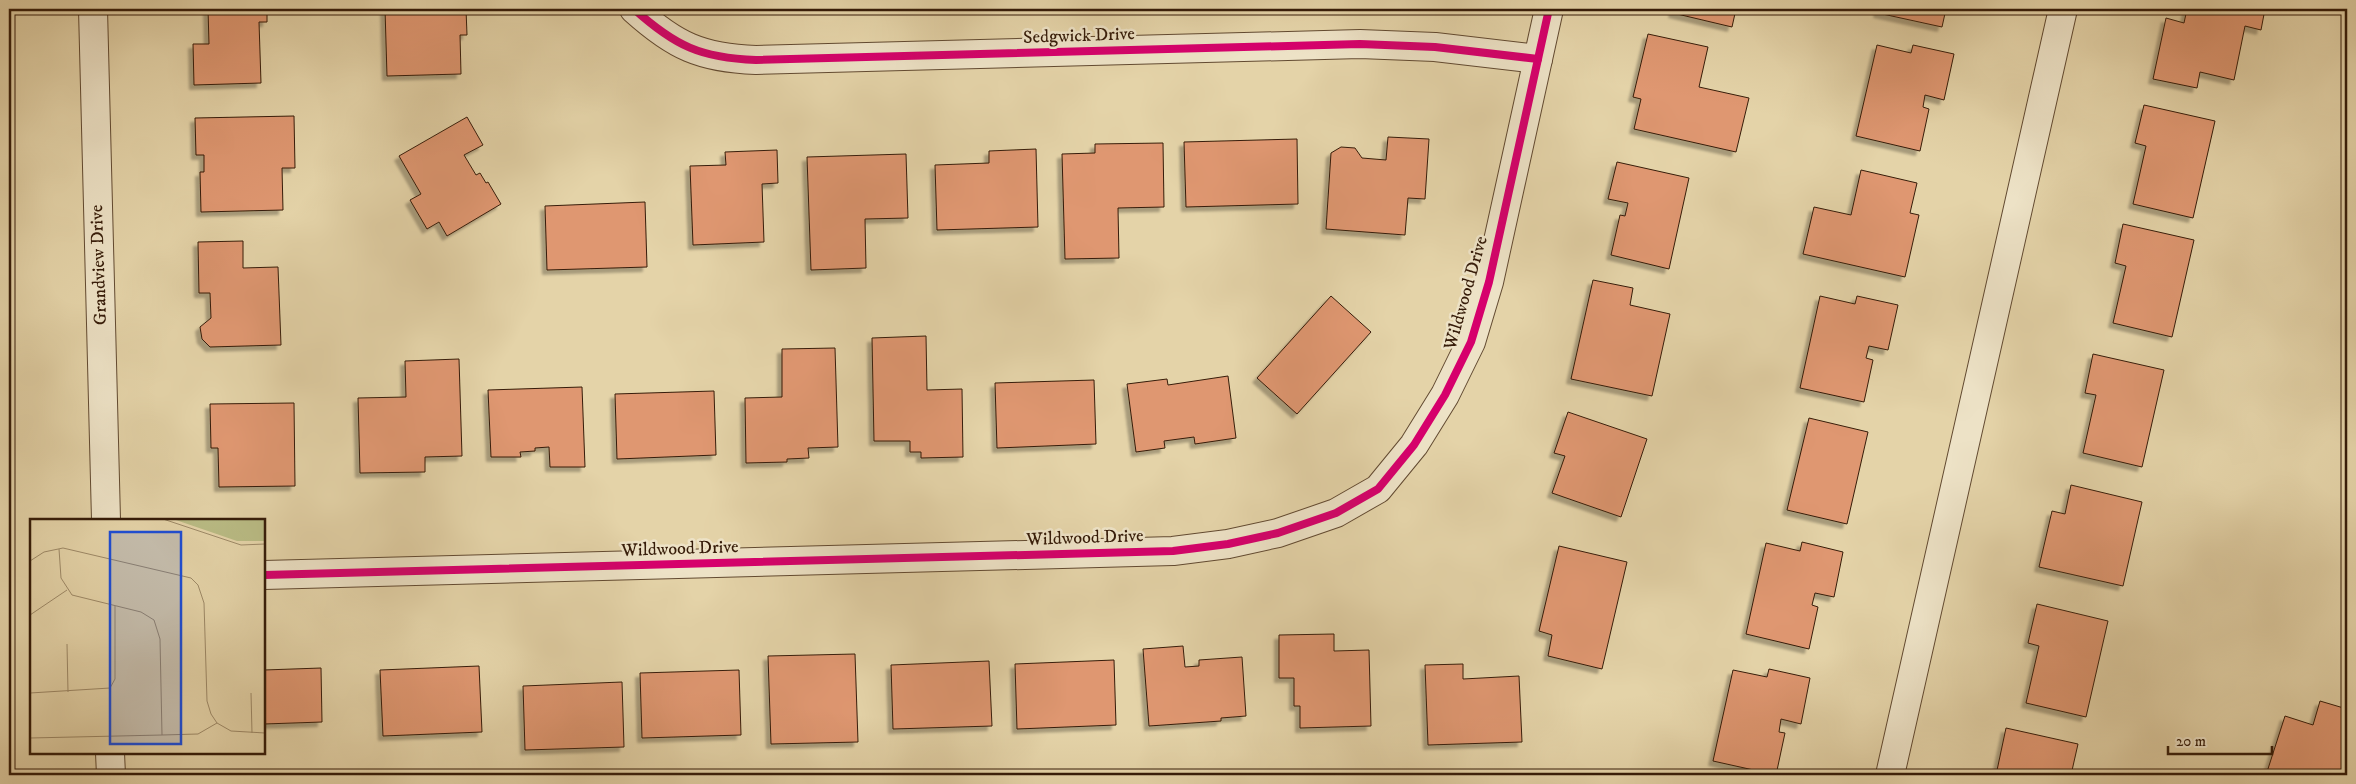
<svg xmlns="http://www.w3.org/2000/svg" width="2356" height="784" viewBox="0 0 2356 784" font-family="'IM FELL DW Pica',serif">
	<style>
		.building { fill: #df9771; stroke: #361c09; filter: url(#shadow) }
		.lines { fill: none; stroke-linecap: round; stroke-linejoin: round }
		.street-casing { stroke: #624a31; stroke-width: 30 }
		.street { stroke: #ede2c6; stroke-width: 28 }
		.cycleway-casing { stroke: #ede2c6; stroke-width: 11 }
		.cycleway { stroke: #d6006c; stroke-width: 8 }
		.labels { text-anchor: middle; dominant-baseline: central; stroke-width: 5; stroke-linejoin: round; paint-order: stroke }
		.street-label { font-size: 18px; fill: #361c09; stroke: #ede2c6 }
		.inset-road { fill: none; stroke: #9e8a68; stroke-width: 1 }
		.view { fill: #1d4ed8; fill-opacity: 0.15; stroke: #1d4ed8; stroke-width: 2.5 }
		.inset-edge { fill: none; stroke: #361c09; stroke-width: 2.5 }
	</style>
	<defs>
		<filter id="shadow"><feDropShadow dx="-4.5" dy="4.5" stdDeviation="1" flood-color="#0004"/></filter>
	</defs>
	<rect width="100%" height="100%" fill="#e4d3a8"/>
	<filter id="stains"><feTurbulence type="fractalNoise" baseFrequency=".004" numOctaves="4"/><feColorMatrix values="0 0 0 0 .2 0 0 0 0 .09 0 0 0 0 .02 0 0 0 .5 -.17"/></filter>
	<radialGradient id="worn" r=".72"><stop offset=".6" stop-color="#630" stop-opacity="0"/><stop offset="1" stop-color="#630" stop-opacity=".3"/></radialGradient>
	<g class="building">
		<path d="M208,9h59v13h-8l2,61 -67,2 -1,-41h16z"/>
		<path d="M385,9h81l1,26h-7l1,39 -74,2z"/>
		<path d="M1674,9h62l-4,18 -59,-14z"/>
		<path d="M1879,9h67l-4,18 -64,-14z"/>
		<path d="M2187,9h78l-4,21 -16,-4 -11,54 -34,-8 -3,16 -44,-9 13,-61 18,5z"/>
		<path d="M1648,34l60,13 -9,40 50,11 -13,54 -102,-23 7,-30 -8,-2z"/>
		<path d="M1877,45l34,8 2,-8 41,9 -10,46 -19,-5 -2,12 6,2 -9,42 -64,-15z"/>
		<path d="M2144,105l71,16 -22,97 -60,-14 13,-58 -11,-3z"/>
		<path d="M294,116l1,52h-13l1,42 -82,2 -1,-40h4v-17h-8l-1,-37z"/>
		<path d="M467,117l16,28 -19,10 12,20 4,-2 6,10 2,-1 13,22 -54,32 -8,-14 -12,7 -17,-29 11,-6 -22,-38z"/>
		<path d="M1388,137l41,2 -4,60 -17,-1 -3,37 -79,-6 5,-76 10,-6 14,1 7,10 24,2z"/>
		<path d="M1297,139l1,65 -112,3 -2,-65z"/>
		<path d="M1163,143l1,64 -46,1 1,50 -54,1 -3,-105 33,-1v-9z"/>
		<path d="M1036,149l2,78 -101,3 -2,-65 54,-2v-12z"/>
		<path d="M777,150l1,33 -16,1 2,58 -71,3 -3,-79 36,-1 -1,-13z"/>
		<path d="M906,154l2,64 -43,1 1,49 -55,2 -4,-113z"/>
		<path d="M1617,162l72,16 -20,91 -58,-14 9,-40 5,1 3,-13 -20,-4z"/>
		<path d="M1861,170l56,13 -7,30 9,2 -14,62 -102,-23 11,-47 37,8z"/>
		<path d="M645,202l2,65 -100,3 -2,-64z"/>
		<path d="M2123,224l71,16 -22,97 -59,-14 13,-57 -11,-3z"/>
		<path d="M243,241v27l35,-1 3,78 -71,2 -8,-8 -2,-12 11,-9 -1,-25h-11l-1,-51z"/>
		<path d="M1593,280l40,8 -3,17 40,9 -18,82 -81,-17z"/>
		<path d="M1331,296l40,36 -74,82 -40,-36z"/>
		<path d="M1820,296l35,8 2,-8 41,9 -10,45 -19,-4 -3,12 7,2 -9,42 -64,-14z"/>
		<path d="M926,336l1,54 35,-1 1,68 -42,1v-6h-11v-11h-36l-2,-103z"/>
		<path d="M835,348l3,99 -30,1 1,10 -22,1v3l-41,1 -1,-65 37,-1v-48z"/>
		<path d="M2093,354l71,16 -22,97 -59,-14 13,-58 -11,-2z"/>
		<path d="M459,359l3,97 -37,1v15l-65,1 -2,-75 48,-1 -1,-36z"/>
		<path d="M1228,376l8,62 -41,6 -1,-7 -30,4 1,7 -29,4 -9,-68 40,-5 1,6z"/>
		<path d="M1094,380l2,64 -99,4 -2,-65z"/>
		<path d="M582,387l3,80h-35l-1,-20 -14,1v3l-15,1 1,5h-30l-3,-67z"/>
		<path d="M714,391l2,64 -99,4 -2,-65z"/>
		<path d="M294,403l1,83 -76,1 -1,-39h-7l-1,-44z"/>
		<path d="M1568,412l79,27 -26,78 -69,-24 13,-37 -11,-3z"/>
		<path d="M1809,418l59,14 -21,92 -60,-14z"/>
		<path d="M2071,485l71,17 -19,84 -84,-19 13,-56 13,3z"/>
		<path d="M1802,542l41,10 -9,45 -19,-4 -3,12 6,2 -9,42 -63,-15 20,-91 34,8z"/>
		<path d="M1559,546l68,16 -25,107 -54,-13 4,-21 -13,-4z"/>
		<path d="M9,549l3,99h-3z"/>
		<path d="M2037,604l71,17 -22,96 -60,-14 13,-57 -11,-3z"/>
		<path d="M1334,634v17l35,-1 2,76 -71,2v-22h-6v-28h-15v-43z"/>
		<path d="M1183,646l2,21 14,-1v-6l43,-3 4,59 -25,2v3l-72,5 -6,-77z"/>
		<path d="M855,654l3,88 -87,2 -3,-88z"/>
		<path d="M1114,660l2,65 -99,4 -2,-65z"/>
		<path d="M989,661l3,65 -99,3 -2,-64z"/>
		<path d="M1463,664v15l56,-3 3,66 -94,3 -3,-80z"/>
		<path d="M479,666l3,66 -99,4 -3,-66z"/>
		<path d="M321,668l1,54 -58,2v-54z"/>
		<path d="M1769,669l41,9 -9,46 -20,-5 -2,13 6,1 -9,42 -63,-14 20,-91 34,7z"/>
		<path d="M739,670l2,65 -99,3 -2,-65z"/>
		<path d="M622,682l2,65 -99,3 -2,-64z"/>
		<path d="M2320,701l27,8v66l-16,-5 -2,5h-63l19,-59 28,9z"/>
		<path d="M2006,728l72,16 -7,31h-75z"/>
	</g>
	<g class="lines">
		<g class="street-casing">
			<g id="street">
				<path d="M93,9l13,511"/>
				<path d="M634,9c41,37 67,49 122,51l604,-16 75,3 103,12"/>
				<path d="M264,575l909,-24 55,-7 50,-11 58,-20 42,-24 36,-44 31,-50 26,-53 18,-60 60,-273"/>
				<path d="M110,753l1,22"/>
				<path d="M1890,775l173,-766"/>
			</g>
		</g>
		<use href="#street" class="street"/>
		<g class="cycleway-casing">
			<g id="cycleway">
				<path d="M634,9c41,37 67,49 122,51l604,-16 75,3 103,12"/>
				<path d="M264,575l909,-24 55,-7 50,-11 58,-20 42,-24 36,-44 31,-50 26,-53 18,-60 60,-273"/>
			</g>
		</g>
		<use href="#cycleway" class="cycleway"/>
	</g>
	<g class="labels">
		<g class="street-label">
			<text transform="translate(1079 36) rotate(-2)">Sedgwick Drive</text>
			<text transform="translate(99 265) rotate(-92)">Grandview Drive</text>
			<text transform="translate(1466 293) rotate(-74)">Wildwood Drive</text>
			<text transform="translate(1085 538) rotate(-2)">Wildwood Drive</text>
			<text transform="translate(680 549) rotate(-2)">Wildwood Drive</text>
		</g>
	</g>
	<g transform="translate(30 519)">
		<rect width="235" height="235" fill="#e4d3a8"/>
		<path d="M143,0h92v22h-28z" fill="#b9bb84"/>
		<path class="inset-road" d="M133,0l78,26 24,-1M29,30l2,29 11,17 69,17 13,8 6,19 2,96 36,-1 19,-11M0,42l14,-9 19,-4 128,30 7,7 6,18 3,98 4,13 6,9 14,8 34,2M0,96l37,-25M37,125l1,48M0,174l80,-5 5,-9v-73M221,174l1,40M0,219l132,-3"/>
		<path class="view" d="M80,13h71v212h-71z"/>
		<rect width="235" height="235" class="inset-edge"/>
	</g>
	<rect width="2356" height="784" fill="none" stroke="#e4d3a8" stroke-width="30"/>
	<rect x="10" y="10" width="2336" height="764" fill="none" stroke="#361c09" stroke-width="2.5"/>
	<rect x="15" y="15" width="2326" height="754" fill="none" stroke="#361c09"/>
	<path d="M2168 746v8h104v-8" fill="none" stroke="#361c09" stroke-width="2.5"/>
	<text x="2176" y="746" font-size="15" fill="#361c09" stroke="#ede2c6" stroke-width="4" paint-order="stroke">20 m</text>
	<rect width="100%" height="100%" filter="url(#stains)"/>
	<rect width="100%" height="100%" fill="url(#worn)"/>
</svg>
